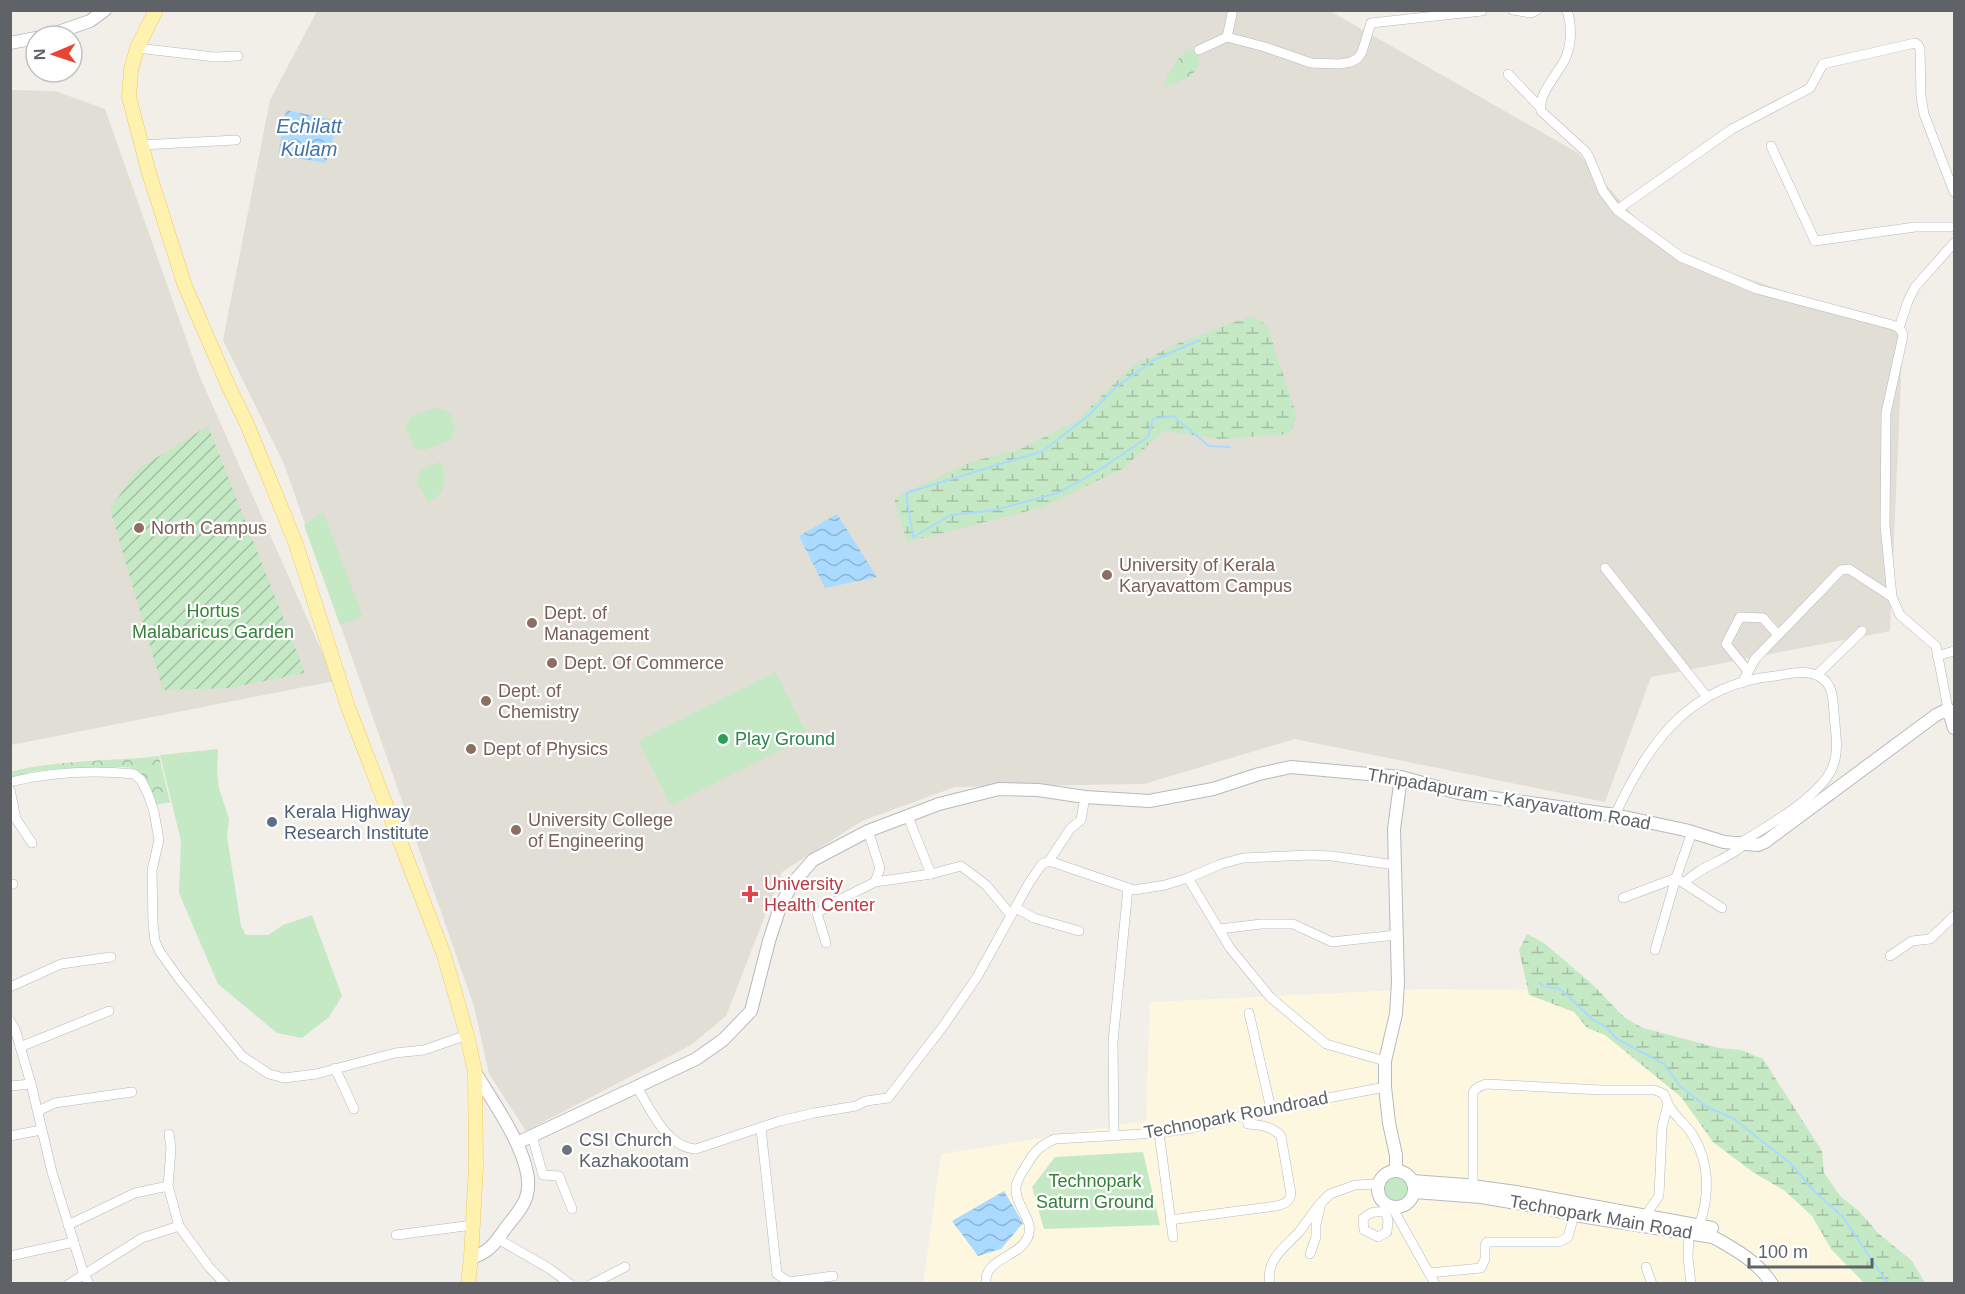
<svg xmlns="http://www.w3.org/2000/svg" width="1965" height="1294" viewBox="0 0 1965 1294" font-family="Helvetica,sans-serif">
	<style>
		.commercial { fill: #fef7e0 }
		.education { fill: #e1ded6 }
		.green { fill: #c5e8c5 }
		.forest { fill: url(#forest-crowns) }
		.wetland { fill: url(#wetland-marsh) }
		.garden { fill: url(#garden-furrows) }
		.water { fill: url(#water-waves) }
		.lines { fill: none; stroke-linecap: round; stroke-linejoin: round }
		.stream { stroke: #aadaff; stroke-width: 2 }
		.street-casing { stroke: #b5b8bc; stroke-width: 10 }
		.secondary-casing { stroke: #b6babf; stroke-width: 14 }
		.primary-casing { stroke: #f2c960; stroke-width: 15 }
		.street { stroke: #fff; stroke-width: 9 }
		.secondary { stroke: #fff; stroke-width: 12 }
		.primary { stroke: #fff2af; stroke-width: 14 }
		.education-dot { fill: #8d6e63; stroke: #fff; stroke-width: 2 }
		.leisure-dot { fill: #2e9e5b; stroke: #fff; stroke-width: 2 }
		.service-dot { fill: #5c6f8a; stroke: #fff; stroke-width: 2 }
		.health-dot { fill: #e0444e; stroke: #fff; stroke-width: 2 }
		.worship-dot { fill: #6b7280; stroke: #fff; stroke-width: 2 }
		.labels { text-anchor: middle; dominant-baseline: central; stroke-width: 4.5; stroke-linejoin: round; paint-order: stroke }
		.education-label { font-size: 18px; fill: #785e54; stroke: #fff; text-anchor: start }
		.park-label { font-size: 18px; fill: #348238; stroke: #fff }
		.leisure-label { font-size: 18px; fill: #27864d; stroke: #fff; text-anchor: start }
		.street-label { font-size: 18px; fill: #5f6368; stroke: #fff }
		.service-label { font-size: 18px; fill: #4e5e75; stroke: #fff; text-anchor: start }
		.health-label { font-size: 18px; fill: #be3a42; stroke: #fff; text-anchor: start }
		.worship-label { font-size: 18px; fill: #5b616d; stroke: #fff; text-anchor: start }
		.water-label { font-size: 20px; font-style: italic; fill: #4174aa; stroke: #fff }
	</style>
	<defs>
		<pattern id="forest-crowns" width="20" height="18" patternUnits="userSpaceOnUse" patternTransform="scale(1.5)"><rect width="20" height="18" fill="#c5e8c5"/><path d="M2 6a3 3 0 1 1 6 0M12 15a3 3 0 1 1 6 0" fill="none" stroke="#a3c0a4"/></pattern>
		<pattern id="wetland-marsh" width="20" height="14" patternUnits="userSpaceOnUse" patternTransform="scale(1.5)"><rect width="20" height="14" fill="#c5e8c5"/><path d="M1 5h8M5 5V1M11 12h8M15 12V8" fill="none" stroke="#a3c0a4"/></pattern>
		<pattern id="garden-furrows" width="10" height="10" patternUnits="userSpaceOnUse" patternTransform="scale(1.5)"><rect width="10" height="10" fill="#c5e8c5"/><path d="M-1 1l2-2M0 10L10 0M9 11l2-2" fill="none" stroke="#a3c0a4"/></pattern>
		<pattern id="water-waves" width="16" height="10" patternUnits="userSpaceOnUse" patternTransform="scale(1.5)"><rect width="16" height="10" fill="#aadaff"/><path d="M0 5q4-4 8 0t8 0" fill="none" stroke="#8eb4d2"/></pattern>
	</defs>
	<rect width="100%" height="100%" fill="#f1efe8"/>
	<path class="commercial" d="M1423,989l149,1 319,294h-968l18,-130 205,-33 4,-119z"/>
	<g class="education">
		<path d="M317,11h1013l248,142 86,97 239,82 -13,299 -239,46 -46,125 -310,-63 -151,45 -189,3 -93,34 -80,51 -56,144 -35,29 -165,86 -37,-57 -15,-68 -190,-542 -61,-124 47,-240z"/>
		<path d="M11,90l44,1 50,18 94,266 136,306 -324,64z"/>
	</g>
	<g class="green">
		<path d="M437,407l12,5 6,15 -3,12 -27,11 -11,-2 -9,-21 7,-11z"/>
		<path d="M441,461c6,18 6,32 -13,41l-11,-19 3,-13z"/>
		<path d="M323,512l40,104 -23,9 -36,-100z"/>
		<path d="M776,672l32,64 -137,69 -33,-64z"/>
		<path d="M218,749l-1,23 2,16 10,31 -2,17 14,90 5,9h22l15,-10 29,-10 30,81 -13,21 -27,21 -25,-5 -59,-49 -39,-91 2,-52 -21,-86z"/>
		<path d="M1143,1152l17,73 -116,4 -12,-42 23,-30z"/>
		<circle cx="1396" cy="1189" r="15"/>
	</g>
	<g class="forest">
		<path d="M1188,50l9,1c9,22 -16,31 -33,36 4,-16 11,-27 24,-37z"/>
		<path d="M159,756l11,46 -14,3c-4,-12 -7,-29 -20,-35 -9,-5 -23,-2 -33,-2 -30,0 -63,-1 -92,9l-1,-5c48,-13 100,-10 149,-16z"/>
	</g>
	<g class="wetland">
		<path d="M1251,316l16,9 30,92 -8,17 -69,5 -57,-8 -39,37 -81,39 -136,35 -13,-44 77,-36 49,-13 55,-27 57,-56 47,-23z"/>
		<path d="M1527,934l17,9 48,41 33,34 18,10 76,20 22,2 22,9 59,92 2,22 17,24 18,14 19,22 34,28 13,22h-61l-33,-34 -19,-33 -27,-25 -31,-18 -41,-31 -32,-45 -76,-62 -18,-7 -13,-16 -45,-17 -10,-45z"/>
	</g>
	<path class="garden" d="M208,426l97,247 -77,15 -65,2 -53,-181 28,-40z"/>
	<g class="water">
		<path d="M286,110l52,11 -12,42 -48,-8z"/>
		<path d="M837,514l40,63 -52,11 -26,-52z"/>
		<path d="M1004,1191l19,32 -22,26 -23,7 -26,-35z"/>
	</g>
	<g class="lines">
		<g class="stream">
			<path d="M1200,340l-46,20 -38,27 -28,29 -45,35 -137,42 7,44 38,-22 44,-5 63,-17 41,-23 49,-33 5,-18 20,-3 36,30 21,1"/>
			<path d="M1539,983l6,4 13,1 8,6 26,25 14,8 11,12 47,25 16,22 27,21 27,12 57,45 24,28 28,25 45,67"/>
		</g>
		<g class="street-casing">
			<g id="street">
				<path d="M1513,10l18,3 6,-3"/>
				<path d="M1567,10c5,16 5,31 -1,47 -6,15 -29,37 -25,54l44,40 4,6 14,34 14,19 64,47 76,32 132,35c7,2 13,4 14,12l-17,77 -1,112 7,72 8,18 36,31 12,63"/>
				<path d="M1227,37l5,-23"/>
				<path d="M137,48l78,9 23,-1"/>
				<path d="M1199,50l28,-13 38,10 46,16 28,1 12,-2 7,-4 4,-6 9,-29 111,-12"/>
				<path d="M1508,74l31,32"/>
				<path d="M141,145l95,-5"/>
				<path d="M1771,146l44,95 100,-14h39"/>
				<path d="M1617,210l115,-81 78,-41 13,-24 92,-21 3,2 2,4 1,48 3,17 30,78"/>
				<path d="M1899,328l9,-27 7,-14 39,-44"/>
				<path d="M1605,568l102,129"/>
				<path d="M1937,656l17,-5"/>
				<path d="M1747,670l-21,-26 14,-27 23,1 15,17"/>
				<path d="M1817,675l45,-44"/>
				<path d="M1742,683l13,-24 86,-89 8,-1 43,28"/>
				<path d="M10,782c41,-10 83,-12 124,-8l7,6 7,14 6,18 5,28 -7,30 1,54 2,17 5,11 20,28 62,76 27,18 15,4 32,-4 79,-21 29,-3 43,-15"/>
				<path d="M10,790l6,29 16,24"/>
				<path d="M1615,815c33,-72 75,-131 160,-139 14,-2 32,-7 45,1 13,7 13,22 14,36 1,16 5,35 0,50 -8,31 -69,65 -96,81"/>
				<path d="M908,817l23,57"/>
				<path d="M1692,832l-16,46 46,30"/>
				<path d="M1049,861l85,29 31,-5 23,-7 33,-14 22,-6 67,-3 22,1 63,9"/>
				<path d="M1188,878l42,70 40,49 56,47 59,17"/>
				<path d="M875,882l56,-8 30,-8 25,19 25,30"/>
				<path d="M1684,883c18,-18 42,-22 61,-39"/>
				<path d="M10,885l3,-1"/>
				<path d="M1623,898l53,-20"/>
				<path d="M1016,908l18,10 45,13"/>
				<path d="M1220,929l41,-5h32l39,18 64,-7"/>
				<path d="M826,943l-9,-30 20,-12 38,-19 5,-14 -12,-37"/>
				<path d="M1655,950l21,-72"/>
				<path d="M1890,956l22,-15 18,-2 24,-23"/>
				<path d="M10,987l51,-23 50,-7"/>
				<path d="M1249,1013l22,96"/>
				<path d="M10,1021l5,8 16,55 21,88 32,103 5,9"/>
				<path d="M20,1047l89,-36"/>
				<path d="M335,1068l19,41"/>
				<path d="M10,1086l21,-2"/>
				<path d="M637,1087c13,22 30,61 59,62l84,-28 34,-8 42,-7 10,-5 22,-3 56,-73 33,-48 52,-94 13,-19 7,-3 21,-32 11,-9 4,-23"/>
				<path d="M38,1111l17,-8 77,-11"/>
				<path d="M761,1129l16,145 12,8 44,-6"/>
				<path d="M1159,1133l14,104"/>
				<path d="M10,1136l31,-6"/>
				<path d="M532,1136l11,39 16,1 13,33"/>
				<path d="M1114,1136l-1,-94 15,-154"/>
				<path d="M1465,1185l8,-1v-91c2,-5 7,-7 13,-9l115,6h54l9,4 4,10"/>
				<path d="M168,1186l3,-38 -2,-14"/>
				<path d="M1392,1207l43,77"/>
				<path d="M1385,1212l3,8 -1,12 -9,5 -14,-7 -1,-11c6,-7 12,-8 22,-7l3,-7"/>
				<path d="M1645,1216l14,-20 3,-69 6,-23c5,11 17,19 24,30 18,28 18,61 7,92"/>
				<path d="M1170,1220l106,-14c8,-2 13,-3 15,-12l-10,-58c-9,-10 -21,-11 -33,-12l-2,-10"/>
				<path d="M68,1225l67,-32 33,-7 11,40 30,41 16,17"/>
				<path d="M1689,1233l-1,25 3,26"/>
				<path d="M396,1235l77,-10"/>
				<path d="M498,1239l52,30 20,15"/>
				<path d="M1310,1254l6,-17v-12l5,-22 9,-9 25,-9 23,-1"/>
				<path d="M10,1256l64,-14"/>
				<path d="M1646,1267l6,17"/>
				<path d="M1429,1273l52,-5 4,-9v-14l2,-3h72l9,-5 6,-22"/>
				<path d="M69,1284l73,-46 37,-12"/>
				<path d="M592,1284l33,-17"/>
				<path d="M986,1284c-3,-25 31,-26 41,-45 10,-18 -13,-33 -11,-52 1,-9 7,-16 12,-24 6,-12 14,-19 27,-24l104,-6 33,-5 79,-19 114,-22"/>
				<path d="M1270,1284c-5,-24 15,-37 29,-52 7,-9 13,-18 20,-27"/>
			</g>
		</g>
		<g class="secondary-casing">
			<g id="secondary">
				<path d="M47,36l43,-15 15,-11"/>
				<path d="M10,43l26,-5"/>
				<path d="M517,1143l179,-84 27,-19 28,-29 18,-70 11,-34 12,-23 21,-24 55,-29 71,-27 60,-15 39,1 47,7 64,4 64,-12 46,-15 32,-7 110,10 58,16 156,22 70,15 39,12 34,3 7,-3 171,-127 12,-6 6,19"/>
				<path d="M1396,1170v-15l-7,-32 -4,-36v-26l11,-47 2,-32 -4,-153 7,-52"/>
				<circle cx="1396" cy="1189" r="18"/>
				<path d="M1412,1181l53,4 51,7 196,36"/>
				<path d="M1414,1192l67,5 65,11 28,7 139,22c22,12 45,25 59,47"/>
				<path d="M471,1258c21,-7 24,-16 37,-33 7,-9 17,-20 19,-31 9,-34 -35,-93 -52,-122"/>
			</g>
		</g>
		<g class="primary-casing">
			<path id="primary" d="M156,10l-19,38 -6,22 -2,27 20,76 36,113 43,99 19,39 49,120 52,163 96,248 23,80 8,37 1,94 -5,92 -3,26"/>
		</g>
		<use href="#street" class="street"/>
		<use href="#secondary" class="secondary"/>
		<use href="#primary" class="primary"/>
	</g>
	<g class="education-dot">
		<circle cx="139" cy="528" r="6"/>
		<circle cx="1107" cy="575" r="6"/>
		<circle cx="532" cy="623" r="6"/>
		<circle cx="552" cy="663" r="6"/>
		<circle cx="486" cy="701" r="6"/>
		<circle cx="471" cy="749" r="6"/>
		<circle cx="516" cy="830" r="6"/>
	</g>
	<circle class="leisure-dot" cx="723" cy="739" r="6"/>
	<circle class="service-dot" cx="272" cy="822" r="6"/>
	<path class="health-dot" d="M747 885h6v6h6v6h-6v6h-6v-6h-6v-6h6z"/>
	<circle class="worship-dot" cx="567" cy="1150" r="6"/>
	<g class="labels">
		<g class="education-label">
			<text x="151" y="528">North Campus</text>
			<text x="1119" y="565">University of Kerala<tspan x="1119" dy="21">Karyavattom Campus</tspan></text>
			<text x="544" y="613">Dept. of<tspan x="544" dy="21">Management</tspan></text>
			<text x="564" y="663">Dept. Of Commerce</text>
			<text x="498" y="691">Dept. of<tspan x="498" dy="21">Chemistry</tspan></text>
			<text x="483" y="749">Dept of Physics</text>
			<text x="528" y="820">University College<tspan x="528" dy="21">of Engineering</tspan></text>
		</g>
		<g class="park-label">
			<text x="213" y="611">Hortus<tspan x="213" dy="21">Malabaricus Garden</tspan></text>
			<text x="1095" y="1181">Technopark<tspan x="1095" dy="21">Saturn Ground</tspan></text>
		</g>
		<g class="leisure-label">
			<text x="735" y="739">Play Ground</text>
		</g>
		<g class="street-label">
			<text transform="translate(1509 799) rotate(10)">Thripadapuram - Karyavattom Road</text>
			<text transform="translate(1236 1115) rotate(-11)">Technopark Roundroad</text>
			<text transform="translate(1601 1217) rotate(10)">Technopark Main Road</text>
		</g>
		<g class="service-label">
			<text x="284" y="812">Kerala Highway<tspan x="284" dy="21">Research Institute</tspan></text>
		</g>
		<g class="health-label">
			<text x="764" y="884">University<tspan x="764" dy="21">Health Center</tspan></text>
		</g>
		<g class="worship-label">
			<text x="579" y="1140">CSI Church<tspan x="579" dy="21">Kazhakootam</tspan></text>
		</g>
		<g class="water-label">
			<text x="309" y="126">Echilatt<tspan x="309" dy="23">Kulam</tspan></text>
		</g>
	</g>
	<rect width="1965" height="1294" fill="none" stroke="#5f6368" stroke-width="24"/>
	<g transform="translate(54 54) rotate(268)"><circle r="28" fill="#ffffff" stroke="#bfc1c3" stroke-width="1.5"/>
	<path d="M0-4.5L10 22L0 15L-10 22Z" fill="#ea4335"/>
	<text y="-9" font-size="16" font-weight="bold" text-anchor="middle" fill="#5f6368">N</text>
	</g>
	<path d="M1749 1258v9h123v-9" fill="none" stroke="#5f6368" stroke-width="3"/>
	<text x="1758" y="1258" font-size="18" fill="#5f6368" stroke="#ffffff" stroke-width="4.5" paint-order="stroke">100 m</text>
</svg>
